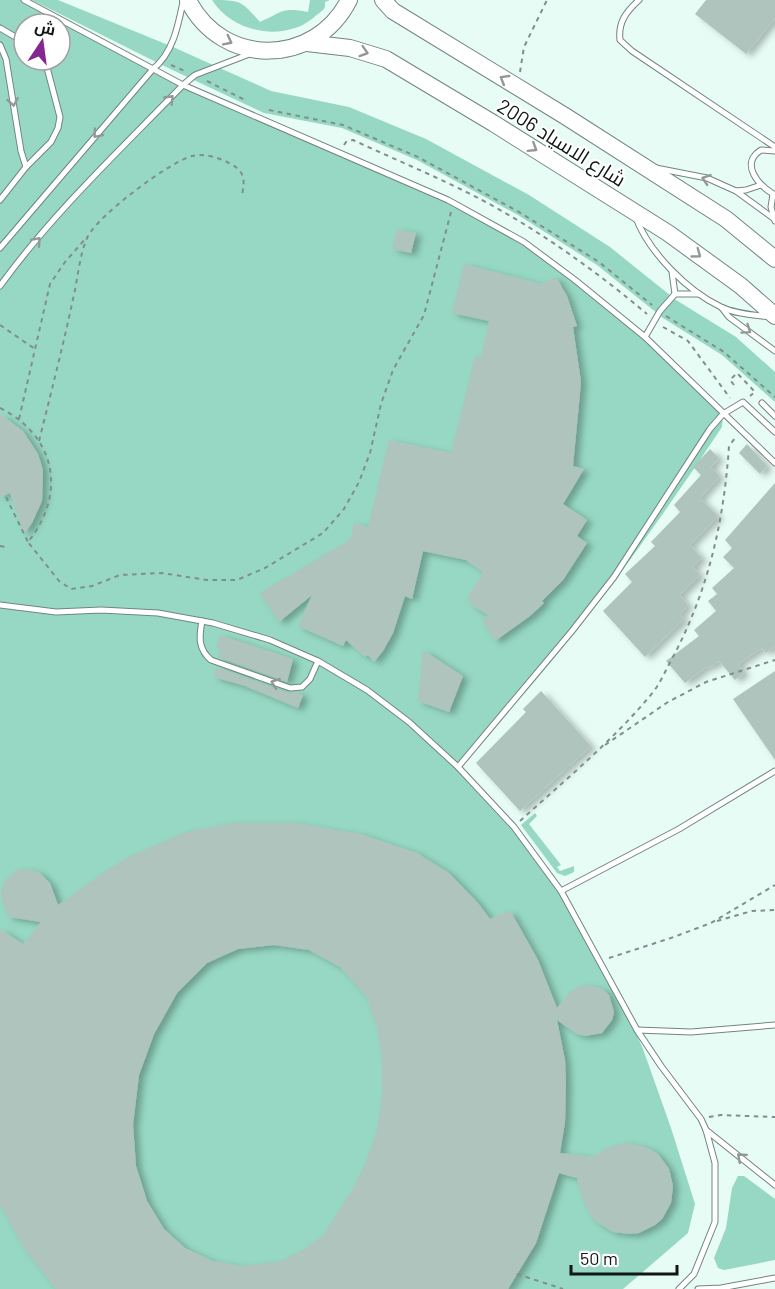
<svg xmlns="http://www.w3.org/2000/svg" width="775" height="1289" viewBox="0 0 775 1289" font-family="Barlow,Cairo,sans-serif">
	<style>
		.green { fill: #96d8c3; fill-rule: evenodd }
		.building { fill: #afc4bc; fill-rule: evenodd; filter: url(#shadow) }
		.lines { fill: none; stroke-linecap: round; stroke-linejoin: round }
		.service-casing { stroke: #72857f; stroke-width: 7 }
		.secondary-casing { stroke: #72857f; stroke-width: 18 }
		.path { stroke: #818f8a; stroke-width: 2; stroke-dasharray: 4.5 4.5; stroke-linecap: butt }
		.service { stroke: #fff; stroke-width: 5 }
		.secondary { stroke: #fff; stroke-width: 16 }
		.oneway { stroke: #939795 }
		.labels { text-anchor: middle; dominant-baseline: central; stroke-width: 4.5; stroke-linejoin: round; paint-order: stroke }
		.street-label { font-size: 20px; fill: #101714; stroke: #fff }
	</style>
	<defs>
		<filter id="shadow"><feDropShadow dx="5.5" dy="3" stdDeviation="3" flood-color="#0004"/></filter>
	</defs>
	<rect width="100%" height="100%" fill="#e7fcf4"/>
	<g class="green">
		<path d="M0,0h24l159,85 265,115 76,42 121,94 78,78 -1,13c-64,96 -131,191 -207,277 -19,22 -40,41 -61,62l69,74 41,55 20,32 39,77 20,45 28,79 24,76 -7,29 -65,56h-623zM24,24h36v36h-36z"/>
		<path d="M32,0h26l115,47 98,44 78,16 77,32 103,56 81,52 66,53 60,37 39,35v30l-53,-47 -59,-37 -66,-53 -79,-50 -101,-55 -75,-32 -78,-15 -100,-47z"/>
		<path d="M212,0c30,0 29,1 48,22 23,-10 21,-15 48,-10l2,-12h20l-5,2v5l-2,3c-9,7 -17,15 -28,18 -29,10 -66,-1 -83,-28z"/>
		<path d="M535,813l2,3 -8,8 32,41 -4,2 3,4 14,-5v6l-9,4 -8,-3 -36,-48z"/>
		<path d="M738,1176h6l31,23v61l-51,10 -6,-2 -4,-10 12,-30 6,-40z"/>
	</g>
	<g class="building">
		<path d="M706,0h69v18l-29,36 -51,-40z"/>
		<path d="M397,229l19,4 -5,20 -19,-4z"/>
		<path d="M464,264l77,20 15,-7 11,19 10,30 -4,1 8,55 -8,84 11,3 -21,35 24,16 -10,16 10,7 -24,37 -21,21 2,2 -14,13 -35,25 -13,-21 6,-5 -18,-11 2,-3 -5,-3 16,-26 -17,-12 -43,-9 -11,48 -7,-3 -12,37 -10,18 -9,11 -6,-7 -3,2 -19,-17 -3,6 -45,-20 14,-31 -33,27 -19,-29 91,-54 3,-16 14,4 21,-87 62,13 24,-97 6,1 8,-36 -37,-8z"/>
		<path d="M0,414l23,17 15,23 5,16 -1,31 -10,22 -8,11 -14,-41 -10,4z"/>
		<path d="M747,444l20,22 -7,8 -21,-21z"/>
		<path d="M710,449l9,9 -8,9 9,9 -20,22 18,18 -28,29 12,13 -9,9 7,8 -20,20 8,10 -8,9 4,5 -39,38 -42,-46 29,-29 -7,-8 30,-28 -4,-4 29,-30 -6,-7 27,-30 -8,-8z"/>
		<path d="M775,483v163l-9,7 -4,-5 -24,16 6,9 -9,7 -16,-19 -10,7 -1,-2 -23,17 -19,-22 33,-25 -5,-6 22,-19 -8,-10 9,-7 -5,-6 22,-20 -11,-11 9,-9 -7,-8z"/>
		<path d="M220,635l73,24 -6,23 -69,-25 2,-8 -4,-1z"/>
		<path d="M423,650l40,26 -14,36 -31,-11z"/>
		<path d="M216,667l72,26 8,-1 7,3 -5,13 -53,-22 -31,-9z"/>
		<path d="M775,671v89l-42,-61z"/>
		<path d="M541,691l50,55 -71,65 -44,-48 50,-51 -3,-3z"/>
		<path d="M233,823h63l65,11 56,19 32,20 29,30 12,16 12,-6 9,-1 27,48 19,48 14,-17 7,-4 9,-2 16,4 6,6 5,17 -2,8 -10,13 -17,3 -8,-2 -20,-14 8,40 1,24 -1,38 -5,31 32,4 15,-9 18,-5 17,3 8,3 8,5 11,15 4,17 -2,17 -9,16 -7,6 -16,8 -9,1 -17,-2 -16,-10 -6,-6 -8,-16 -6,-22 -18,-5 -23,70 -28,46h-452l-32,-41 -24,-43v-276l23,15 18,-22 -32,-5 -7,-16 -1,-9 2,-9 12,-12 8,-2 16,3 11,11 8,22 46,-33 26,-16 56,-24zM274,945l35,5 31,17 26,29 11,31 5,34v34l-5,35 -10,29 -13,28 -31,48 -22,16 -22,11 -36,4 -30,-5 -28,-13 -21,-19 -17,-28 -11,-35 -3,-41 6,-50 15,-41 23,-41 30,-30 31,-14z"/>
	</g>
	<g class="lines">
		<g class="service-casing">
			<g id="service">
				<path d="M24,0l159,85 265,115 76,42 51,38 70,57 130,126"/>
				<path d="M639,0c-13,12 -21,22 -19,40l12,11 143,96"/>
				<path d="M0,28l24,14"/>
				<path d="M0,45l6,14 15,92 5,16"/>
				<path d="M775,151l-14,-1c-22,14 -2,36 14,45"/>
				<path d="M656,168l51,10 29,13 10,-1 15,-5"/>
				<path d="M736,191l37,27"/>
				<path d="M773,194l-2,13 4,14"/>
				<path d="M0,200l26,-33 25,-25 7,-14 2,-11 -15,-57"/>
				<path d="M636,218c13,34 51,73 85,89 15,7 33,8 49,10"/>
				<path d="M0,248l153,-179c20,-16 25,-43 30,-67"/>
				<path d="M672,272l3,22"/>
				<path d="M0,286c53,-73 120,-136 183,-201l12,-10 57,-22"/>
				<path d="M722,308l7,9 46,34"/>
				<path d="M645,337l15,-26 15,-17h24"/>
				<path d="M762,403l13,13"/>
				<path d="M0,605l56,7 45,-2 57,3 55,10 57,17 48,21 49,29 42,32 49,45 56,60 47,64 76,139 24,36 40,53 5,11 9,33v59l-21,52 -15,15"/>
				<path d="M202,621c-3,16 -4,28 9,39l79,28 12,-1 8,-8 8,-18"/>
				<path d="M458,767l114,-136 42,-54 96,-148 13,-15 20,-12 32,30"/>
				<path d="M561,891l118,-62 96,-58"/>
				<path d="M637,1030l54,2 84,-7"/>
				<path d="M706,1130l69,55"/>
				<path d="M698,1289l23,-1 54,-10"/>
			</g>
		</g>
		<g class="secondary-casing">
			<g id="secondary">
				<path d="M188,0c34,68 127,67 161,0"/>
				<path d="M383,0l10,11 172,105 161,103 49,40"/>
				<path d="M307,43l43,5 36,11 107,64 175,110 73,53 34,30"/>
			</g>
		</g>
		<g class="path">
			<path d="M171,65l14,6"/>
			<path d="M520,72l4,-25 23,-47"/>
			<path d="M207,81l40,20"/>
			<path d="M269,110l74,15 75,32 101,55 80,50 53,43"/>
			<path d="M344,145l2,-3 7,-2c43,20 87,38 129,60 58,31 114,71 165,114"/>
			<path d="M666,316l58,36 51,45"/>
			<path d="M0,325l35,24"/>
			<path d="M663,327l25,14 42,57"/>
			<path d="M734,385l-4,-5 7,-7 18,19 -5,4"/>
			<path d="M0,408c56,28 67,85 28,134l31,39 12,8 21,-3 28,-11 42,-2 45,7h30l28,-12 58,-35 21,-24 15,-27 11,-29 11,-49 12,-34 31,-55 27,-103"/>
			<path d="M19,419l31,-135 15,-22 22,-25"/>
			<path d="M39,441c12,-48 24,-95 34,-142 5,-20 6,-44 15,-63 11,-21 81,-74 104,-80 14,-3 28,2 39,8 14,8 14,16 11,31"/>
			<path d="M6,497l22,45"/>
			<path d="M0,546l7,1"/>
			<path d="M605,745l63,-43 38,-20 69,-22"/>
			<path d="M520,821c46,-42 95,-82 134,-130 8,-11 13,-24 20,-36 35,-67 50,-135 55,-209l6,-8"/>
			<path d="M717,921l35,-10 23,-1"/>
			<path d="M609,958l62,-20 40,-15 64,-38"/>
			<path d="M709,1117l12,-2 54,2"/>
			<path d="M517,1274l46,15"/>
		</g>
		<use href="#service" class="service"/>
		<use href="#secondary" class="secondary"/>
	</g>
	<defs><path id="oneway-chevron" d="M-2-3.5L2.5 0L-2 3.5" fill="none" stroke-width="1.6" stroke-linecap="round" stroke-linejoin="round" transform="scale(1.5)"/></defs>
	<g class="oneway">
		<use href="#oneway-chevron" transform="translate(228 41) rotate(27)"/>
		<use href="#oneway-chevron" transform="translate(364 52) rotate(17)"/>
		<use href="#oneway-chevron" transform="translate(504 79) rotate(-149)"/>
		<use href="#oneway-chevron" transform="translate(170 99) rotate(-46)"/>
		<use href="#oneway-chevron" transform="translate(13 102) rotate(80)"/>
		<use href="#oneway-chevron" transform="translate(97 134) rotate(130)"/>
		<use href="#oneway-chevron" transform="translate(533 148) rotate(32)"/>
		<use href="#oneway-chevron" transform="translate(706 179) rotate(-161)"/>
		<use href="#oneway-chevron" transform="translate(37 241) rotate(-49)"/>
		<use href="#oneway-chevron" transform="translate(697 254) rotate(36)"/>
		<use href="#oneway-chevron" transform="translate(747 330) rotate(35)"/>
		<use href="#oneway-chevron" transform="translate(275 683) rotate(-160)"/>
		<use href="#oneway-chevron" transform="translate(741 1157) rotate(-139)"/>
	</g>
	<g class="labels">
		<g class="street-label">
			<text transform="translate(562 142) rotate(32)">شارع الاسياد 2006</text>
		</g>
	</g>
	<g transform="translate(42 42) rotate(13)"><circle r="28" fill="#ffffff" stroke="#9fa2a1" stroke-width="1.5"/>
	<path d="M0-4.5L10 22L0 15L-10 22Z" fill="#852793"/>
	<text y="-9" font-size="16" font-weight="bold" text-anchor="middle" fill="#101714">ش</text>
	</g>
	<path d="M571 1265v9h106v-9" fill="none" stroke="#101714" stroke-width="3"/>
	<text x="580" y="1265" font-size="18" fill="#101714" stroke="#ffffff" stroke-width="4.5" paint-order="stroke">50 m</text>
</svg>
